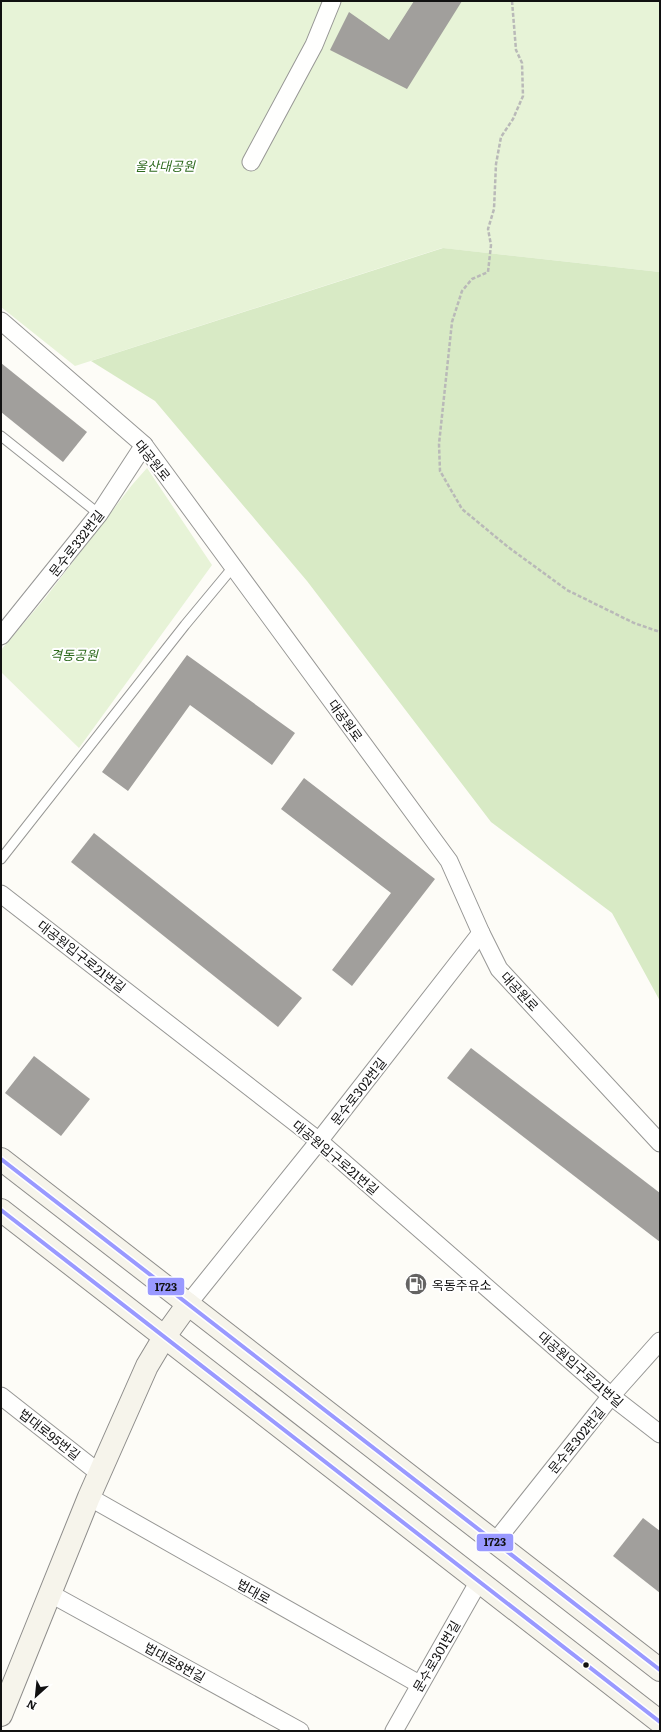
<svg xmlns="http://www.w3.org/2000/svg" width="661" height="1732" viewBox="0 0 661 1732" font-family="Literata,'Noto Sans KR',serif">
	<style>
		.green { fill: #e7f3d7 }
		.forest { fill: #d8eac5 }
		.building { fill: #a19f9c }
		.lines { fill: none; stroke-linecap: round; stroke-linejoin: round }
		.lane-casing { stroke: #979795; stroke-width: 11 }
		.street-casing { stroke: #979795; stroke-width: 19 }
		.secondary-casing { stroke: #8e8d8b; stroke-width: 24 }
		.path { stroke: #b9b9b8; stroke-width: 2.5; stroke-dasharray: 4 2; stroke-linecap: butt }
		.lane { stroke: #fffffe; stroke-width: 9 }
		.street { stroke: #fffffe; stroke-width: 17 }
		.secondary { stroke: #f6f4eb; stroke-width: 22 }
		.bus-1-casing { stroke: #fff; stroke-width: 7 }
		.bus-1 { stroke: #99f; stroke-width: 4 }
		.bus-dot { fill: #111; stroke: #fff; stroke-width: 1.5 }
		.labels { text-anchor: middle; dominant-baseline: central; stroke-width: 4; stroke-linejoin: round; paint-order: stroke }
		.park-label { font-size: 13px; font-style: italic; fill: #2f6b1f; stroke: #fff }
		.street-label { font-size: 13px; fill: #111; stroke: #fff }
		.poi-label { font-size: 13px; fill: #111; stroke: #fff; text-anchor: start }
		.line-badge { stroke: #fff; stroke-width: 1.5 }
		.pale-badge-label { font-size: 11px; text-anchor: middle; font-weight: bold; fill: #111 }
	</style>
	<rect width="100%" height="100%" fill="#fdfcf7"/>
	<g class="green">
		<path d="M1,1h659v271l-218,-24 -367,118 -74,-59z"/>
		<path d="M147,468l65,97 -133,183 -78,-76v-22l45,-53 86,-112z"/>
	</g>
	<path class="forest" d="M443,248l217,24v729l-48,-88 -121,-91 -184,-241 -152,-180 -64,-40z"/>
	<g class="building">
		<path d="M414,1h48l-55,88 -77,-39 19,-38 40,28z"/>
		<path d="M1,363l86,69 -24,30 -62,-50z"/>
		<path d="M187,655l108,78 -23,32 -82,-60 -62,86 -26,-19z"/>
		<path d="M304,778l131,101 -83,107 -20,-16 59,-77 -110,-84z"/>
		<path d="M94,833l208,165 -24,29 -207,-165z"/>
		<path d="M471,1048l189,145v49l-213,-164z"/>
		<path d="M34,1056l56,43 -29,37 -56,-43z"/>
		<path d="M643,1518l17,13v62l-47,-37z"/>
	</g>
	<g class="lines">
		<g class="lane-casing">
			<g id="lane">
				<path d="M1,436l98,78"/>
				<path d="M1,859l184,-234 49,-59"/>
			</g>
		</g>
		<g class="street-casing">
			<g id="street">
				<path d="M251,162l63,-117 18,-44"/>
				<path d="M1,321l143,124 305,416 32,72 18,36 161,174"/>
				<path d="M1,636l98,-122 45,-69"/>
				<path d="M1,894l318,247 292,255 49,38"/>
				<path d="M188,1304l131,-163 162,-208"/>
				<path d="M1,1396l98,77"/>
				<path d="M89,1497l330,187"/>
				<path d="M495,1542l116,-146 49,-55"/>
				<path d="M51,1594l249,137"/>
				<path d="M394,1731l85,-150"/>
			</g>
		</g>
		<g class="secondary-casing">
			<g id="secondary">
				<path d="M1,1159l659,511"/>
				<path d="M1,1210l659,512"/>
				<path d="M1,1715l88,-218 58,-131 18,-30 23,-32"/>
			</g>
		</g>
		<path class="path" d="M512,1l4,49 6,13 1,33 -10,23 -12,18 -5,27 -2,45 -6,20 3,16 -3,27 -16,7 -10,12 -10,31 -13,122 1,27 22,38 46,38 59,43 67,33 26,9"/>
		<use href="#lane" class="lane"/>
		<use href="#street" class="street"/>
		<use href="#secondary" class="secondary"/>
		<g class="bus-1-casing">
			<g id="bus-1">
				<path d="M1,1159l659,511"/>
				<path d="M1,1210l659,512"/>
			</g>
		</g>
		<use href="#bus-1" class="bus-1"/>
	</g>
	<defs>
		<g id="fuel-disc" transform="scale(1.15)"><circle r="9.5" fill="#646362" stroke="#fff"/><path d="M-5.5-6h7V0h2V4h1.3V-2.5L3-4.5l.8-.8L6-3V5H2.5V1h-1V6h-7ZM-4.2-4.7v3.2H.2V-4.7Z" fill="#fff"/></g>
	</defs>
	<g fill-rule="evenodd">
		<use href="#fuel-disc" x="416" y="1284"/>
	</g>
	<circle class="bus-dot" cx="586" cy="1665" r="3.5"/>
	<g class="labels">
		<g class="park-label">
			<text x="165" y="165">울산대공원</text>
			<text x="74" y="654">격동공원</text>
		</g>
		<g class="street-label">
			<text transform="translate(153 460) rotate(51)">대공원로</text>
			<text transform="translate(76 543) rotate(-52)">문수로332번길</text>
			<text transform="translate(346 720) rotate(54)">대공원로</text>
			<text transform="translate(82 956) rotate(38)">대공원입구로21번길</text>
			<text transform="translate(520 991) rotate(47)">대공원로</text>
			<text transform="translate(358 1091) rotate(-52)">문수로302번길</text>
			<text transform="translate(336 1157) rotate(40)">대공원입구로21번길</text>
			<text transform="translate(581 1369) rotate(41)">대공원입구로21번길</text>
			<text transform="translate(50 1434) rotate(38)">법대로95번길</text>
			<text transform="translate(576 1440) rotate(-51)">문수로302번길</text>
			<text transform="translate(254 1591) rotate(29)">법대로</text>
			<text transform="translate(436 1656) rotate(-60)">문수로301번길</text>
			<text transform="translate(175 1662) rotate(29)">법대로8번길</text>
		</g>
		<g class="poi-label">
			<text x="432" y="1284">옥동주유소</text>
		</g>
	</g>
	<g class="line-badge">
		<rect x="147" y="1277" width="38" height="19" rx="4" fill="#99f"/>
		<rect x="476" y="1533" width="38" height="19" rx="4" fill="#99f"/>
	</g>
	<g class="pale-badge-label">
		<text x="166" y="1291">1723</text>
		<text x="495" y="1546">1723</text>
	</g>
	<rect width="661" height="1732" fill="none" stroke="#111111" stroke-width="4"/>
	<g transform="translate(36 1696) rotate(207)" stroke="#ffffff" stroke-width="3" paint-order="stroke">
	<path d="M0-3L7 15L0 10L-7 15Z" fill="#111111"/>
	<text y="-6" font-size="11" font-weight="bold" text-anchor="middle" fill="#111111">N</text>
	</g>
</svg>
